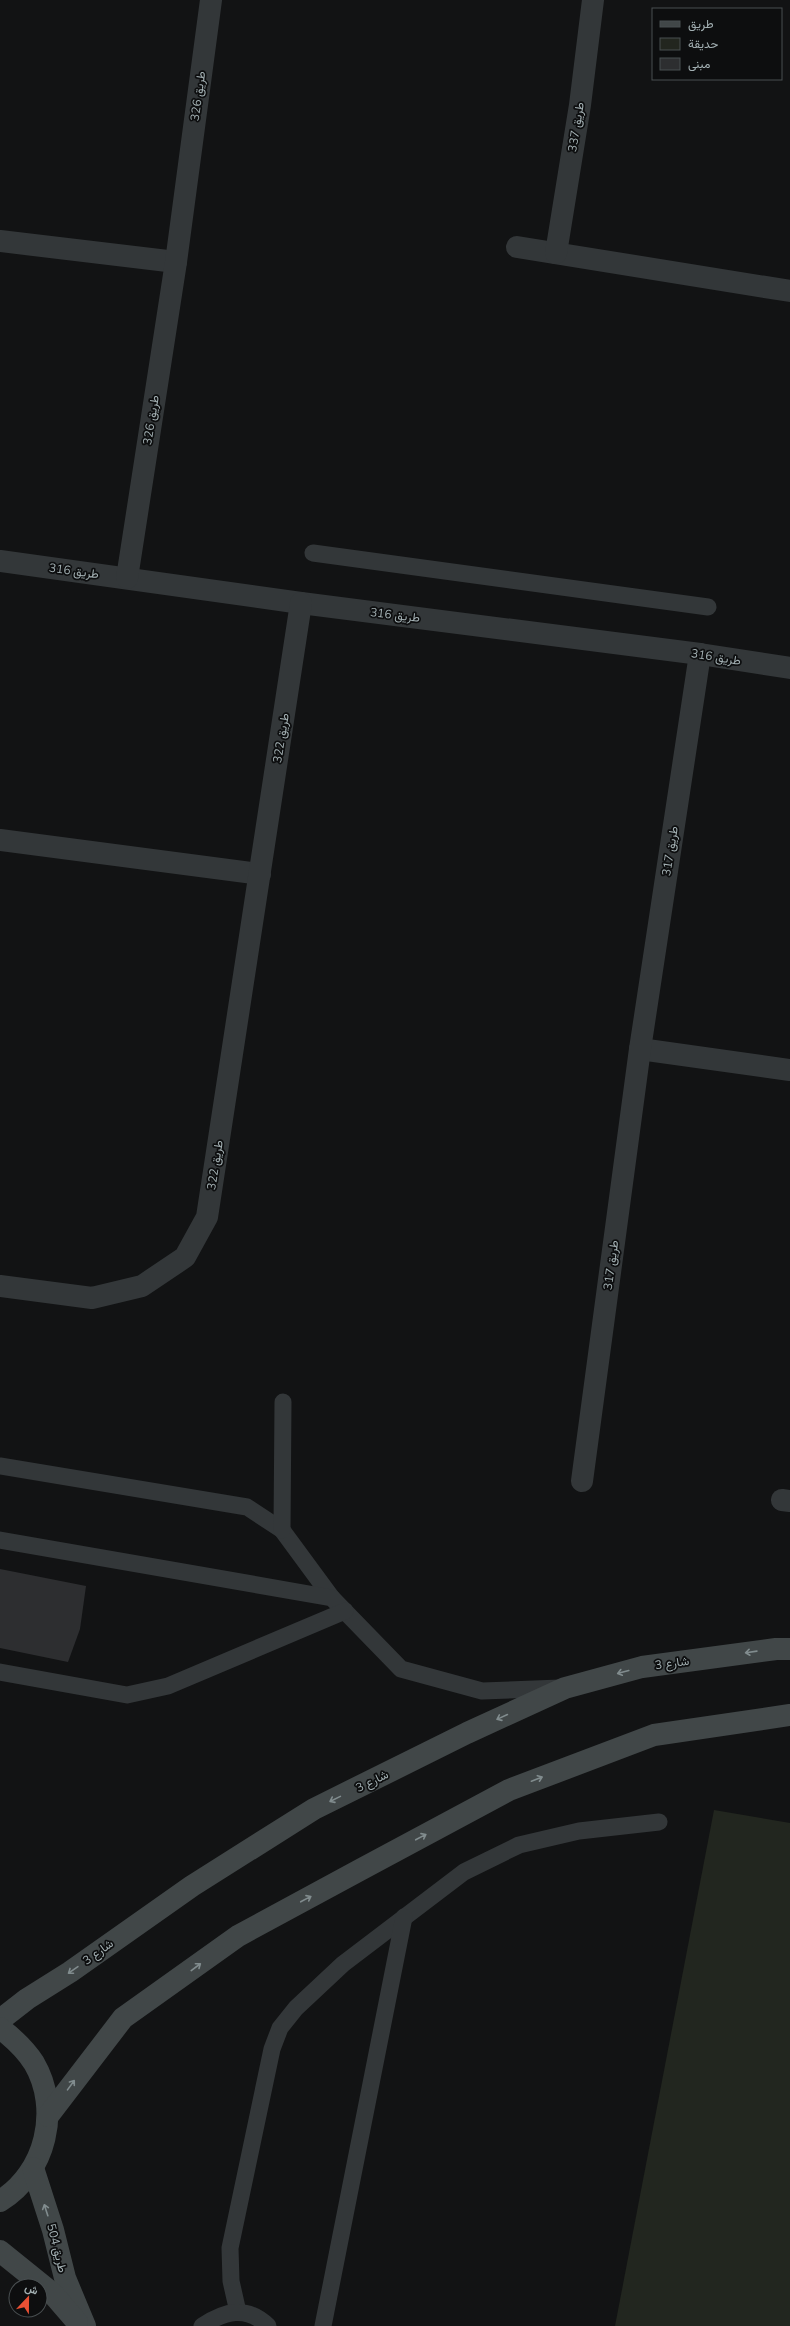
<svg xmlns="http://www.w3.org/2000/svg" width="790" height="2326" viewBox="0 0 790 2326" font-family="'Nunito Sans',Vazirmatn,sans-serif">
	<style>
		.green { fill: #22261f }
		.building { fill: #2d2e30 }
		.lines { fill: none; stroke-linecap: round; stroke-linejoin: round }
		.lane { stroke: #333739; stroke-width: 17 }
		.street { stroke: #333739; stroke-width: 22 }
		.secondary { stroke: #414748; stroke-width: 22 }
		.oneway { stroke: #818c8e }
		.labels { text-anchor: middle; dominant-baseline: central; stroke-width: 3.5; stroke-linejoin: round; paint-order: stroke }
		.street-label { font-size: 12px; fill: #a4b1b4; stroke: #0d0e0f }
	</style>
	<rect width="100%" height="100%" fill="#121314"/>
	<path class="green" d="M714,1810l76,13v503h-175z"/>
	<path class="building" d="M0,1569l86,17 -6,43 -12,33 -68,-14z"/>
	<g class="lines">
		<g class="lane">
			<path d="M313,553l395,54"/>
			<path d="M0,1466l247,41 35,23 50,68"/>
			<path d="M282,1530l1,-128"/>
			<path d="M0,1540l332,58 69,71 81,22 78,-3"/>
			<path d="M0,1672l127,23 41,-9 177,-75"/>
			<path d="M238,2312l-7,-31 -1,-33 42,-199 8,-21 16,-20 47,-44 121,-92 55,-27 60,-14 80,-9"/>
			<path d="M202,2326c23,-15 44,-21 66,0"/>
			<path d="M323,2326l81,-409"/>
		</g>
		<g class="street">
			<path d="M0,241l176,21"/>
			<path d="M517,247l273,44"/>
			<path d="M556,253l24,-148 13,-105"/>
			<path d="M0,561l301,42 399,51 90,14"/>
			<path d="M127,578l49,-316 35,-262"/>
			<path d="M0,840l260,34"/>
			<path d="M640,1049l150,21"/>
			<path d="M0,1286l92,12 50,-12 43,-29 22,-40 94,-614"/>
			<path d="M582,1481l58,-432 60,-395"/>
			<path d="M782,1500l8,1"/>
		</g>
		<g class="secondary">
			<path d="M0,2020l27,-21 43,-27 122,-86 122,-77 153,-76 98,-45 77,-21 134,-18h14"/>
			<path d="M0,2028c13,10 25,21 34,35 27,46 12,110 -34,138"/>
			<path d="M48,2116l75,-98 115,-82 120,-65 151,-81 145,-55 136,-20"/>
			<path d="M33,2168l20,62 12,48 20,48"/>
			<path d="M0,2251l52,42 25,29"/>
		</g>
	</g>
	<defs><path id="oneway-shaft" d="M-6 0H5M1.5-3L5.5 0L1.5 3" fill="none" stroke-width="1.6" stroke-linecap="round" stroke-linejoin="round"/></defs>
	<g class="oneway">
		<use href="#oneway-shaft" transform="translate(751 1652) rotate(172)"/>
		<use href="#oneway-shaft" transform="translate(623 1672) rotate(165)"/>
		<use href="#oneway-shaft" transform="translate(502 1717) rotate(155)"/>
		<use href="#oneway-shaft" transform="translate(537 1779) rotate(-21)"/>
		<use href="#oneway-shaft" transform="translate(335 1799) rotate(154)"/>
		<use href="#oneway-shaft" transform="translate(421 1837) rotate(-28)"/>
		<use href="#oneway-shaft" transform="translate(306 1899) rotate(-28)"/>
		<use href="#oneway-shaft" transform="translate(196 1967) rotate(-37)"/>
		<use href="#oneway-shaft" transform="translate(73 1970) rotate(145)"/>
		<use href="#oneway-shaft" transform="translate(71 2085) rotate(-54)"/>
		<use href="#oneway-shaft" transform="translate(46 2210) rotate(-108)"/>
	</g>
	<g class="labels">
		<g class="street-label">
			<text transform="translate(198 96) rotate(-82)">طريق 326</text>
			<text transform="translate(576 127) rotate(-81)">طريق 337</text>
			<text transform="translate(151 420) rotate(-81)">طريق 326</text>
			<text transform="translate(74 571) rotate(8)">طريق 316</text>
			<text transform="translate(395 615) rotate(7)">طريق 316</text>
			<text transform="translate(716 657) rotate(9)">طريق 316</text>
			<text transform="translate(281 738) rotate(-81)">طريق 322</text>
			<text transform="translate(670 851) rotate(-81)">طريق 317</text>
			<text transform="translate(215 1165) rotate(-81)">طريق 322</text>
			<text transform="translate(611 1265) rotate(-82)">طريق 317</text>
			<text transform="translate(672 1663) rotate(-8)">شارع 3</text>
			<text transform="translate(372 1781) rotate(-26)">شارع 3</text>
			<text transform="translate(98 1952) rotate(-36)">شارع 3</text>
			<text transform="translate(57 2248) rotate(76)">طريق 504</text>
		</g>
	</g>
	<rect x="652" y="8" width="130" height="72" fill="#0d0e0f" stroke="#494f51"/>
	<rect x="660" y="21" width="20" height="6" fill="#414748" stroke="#494f51"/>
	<text x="688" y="28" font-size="12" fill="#a4b1b4">طريق</text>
	<rect x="660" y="38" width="20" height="12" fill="#22261f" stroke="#494f51"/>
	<text x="688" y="48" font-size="12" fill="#a4b1b4">حديقة</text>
	<rect x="660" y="58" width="20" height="12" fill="#2d2e30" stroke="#494f51"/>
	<text x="688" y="68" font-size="12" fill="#a4b1b4">مبنى</text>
	<g transform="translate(28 2298) rotate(22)"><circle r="19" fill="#0d0e0f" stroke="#494f51"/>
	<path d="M0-3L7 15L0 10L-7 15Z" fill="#ea5034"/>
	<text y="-6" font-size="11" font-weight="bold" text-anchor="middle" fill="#a4b1b4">ش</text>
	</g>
</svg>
